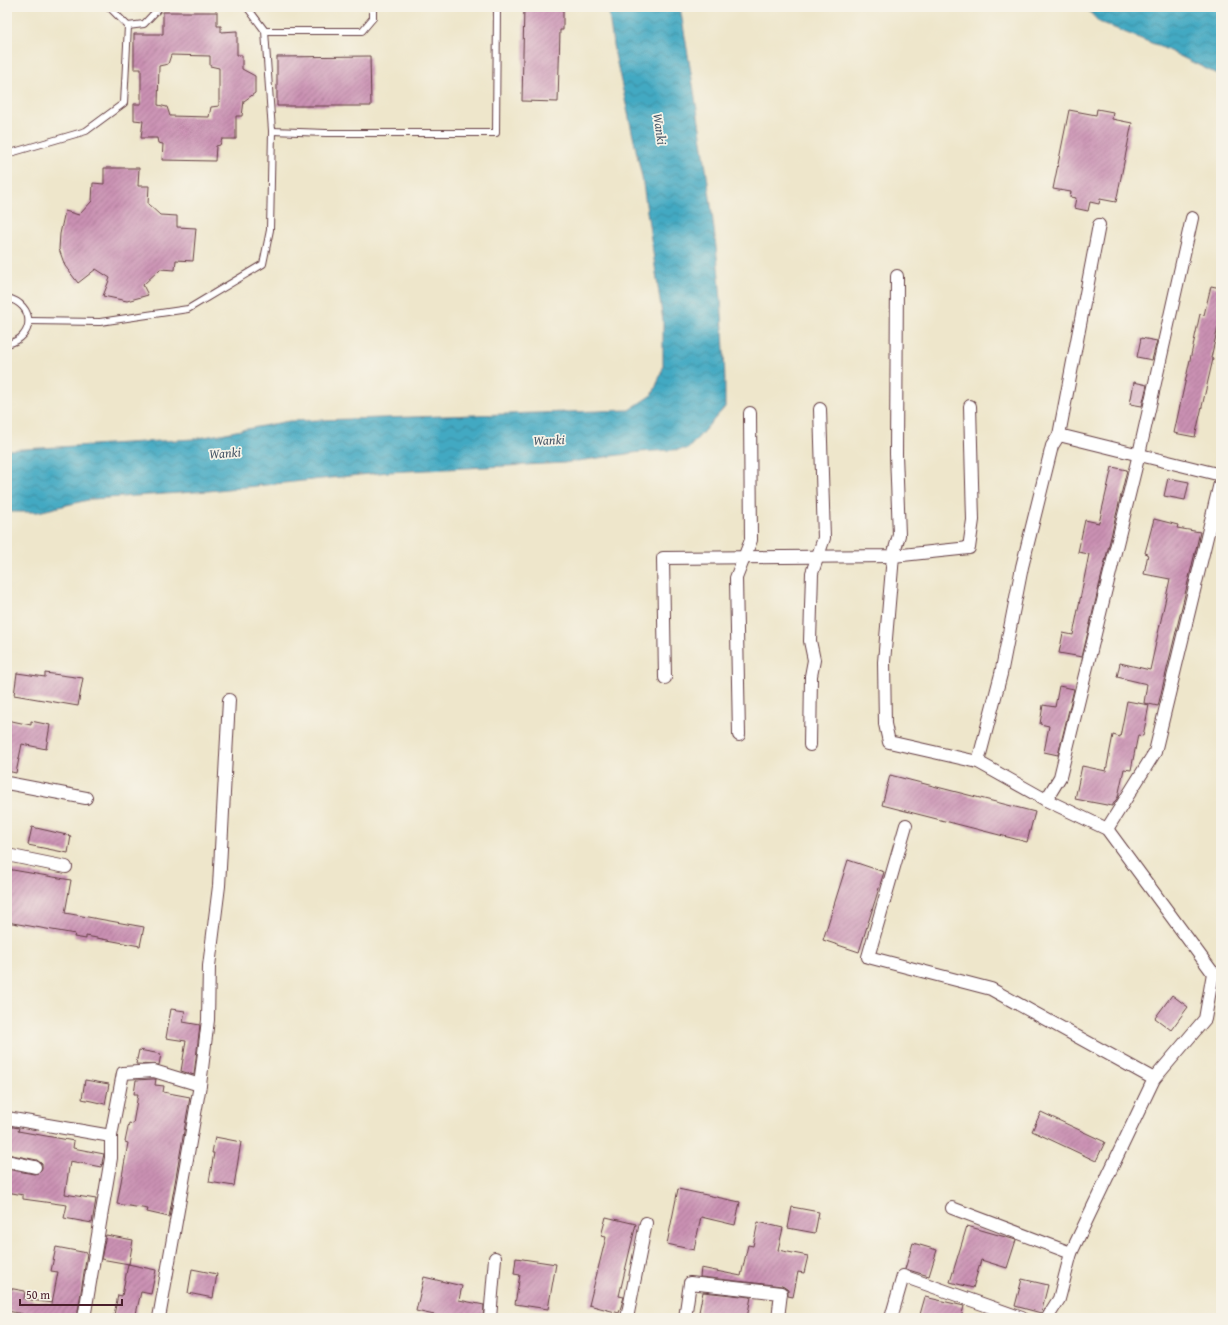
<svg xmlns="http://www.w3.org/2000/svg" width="1228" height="1325" viewBox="0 0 1228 1325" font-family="'Gentium Book Plus',serif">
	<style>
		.water { fill: url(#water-waves); stroke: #466476 }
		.building { fill: url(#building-hatch); fill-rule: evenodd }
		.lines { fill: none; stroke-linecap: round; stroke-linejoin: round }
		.service-casing { stroke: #633d43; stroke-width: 8 }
		.minor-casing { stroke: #633d43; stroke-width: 14 }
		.service { stroke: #fff; stroke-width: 6 }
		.minor { stroke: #fff; stroke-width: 12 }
		.labels { text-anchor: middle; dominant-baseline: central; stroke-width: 3.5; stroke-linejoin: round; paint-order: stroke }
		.water-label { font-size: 13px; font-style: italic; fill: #475667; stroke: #f7f3e8 }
	</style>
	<defs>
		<pattern id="water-waves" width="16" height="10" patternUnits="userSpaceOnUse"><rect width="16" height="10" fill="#42a9c2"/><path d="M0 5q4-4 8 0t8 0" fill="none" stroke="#39899e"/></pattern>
		<pattern id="building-hatch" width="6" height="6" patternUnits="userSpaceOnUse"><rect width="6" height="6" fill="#ca91b3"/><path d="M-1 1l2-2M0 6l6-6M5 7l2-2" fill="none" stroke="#a67692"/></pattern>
	</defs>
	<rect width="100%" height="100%" fill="#f7f3e8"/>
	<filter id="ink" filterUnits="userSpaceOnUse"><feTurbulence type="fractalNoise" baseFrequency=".025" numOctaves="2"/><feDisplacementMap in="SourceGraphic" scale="8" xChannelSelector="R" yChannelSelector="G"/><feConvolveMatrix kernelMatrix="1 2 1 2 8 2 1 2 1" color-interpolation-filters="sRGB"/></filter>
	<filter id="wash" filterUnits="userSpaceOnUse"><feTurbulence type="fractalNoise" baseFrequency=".012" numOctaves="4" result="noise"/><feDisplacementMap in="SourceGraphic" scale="16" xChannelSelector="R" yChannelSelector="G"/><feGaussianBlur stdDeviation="0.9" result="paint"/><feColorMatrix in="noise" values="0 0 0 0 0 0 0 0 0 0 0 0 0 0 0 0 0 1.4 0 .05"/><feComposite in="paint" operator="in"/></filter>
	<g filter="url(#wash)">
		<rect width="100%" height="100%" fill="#eee6cb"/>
		<g class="water">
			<path d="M608,7h72c22,132 46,265 45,400l-37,42 -48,3 -76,11 -176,9 -180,19 -116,8 -54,13h-31v-62l187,-11 95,-18 340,-11 24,-16 10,-26v-47l-21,-144 -29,-132z"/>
			<path d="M1085,7h136v69l-62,-30 -60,-24z"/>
		</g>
		<g id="blocks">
			<g class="building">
				<path d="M524,7h39v23h-3l-2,72 -36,-1z"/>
				<path d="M163,12h54v14h4v6l16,-1v24h5v14l13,7v17l-11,8 -2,15h-6v23h-14l-2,6 -4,1 -1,15 -53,-1 1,-16 -5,-1 -1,-5h-16l2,-17 -9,-1v-16h7v-35h-7v-35h29zM171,55l39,1v10l9,2v38l-8,1 -2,10 -39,-1 -3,-9 -9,-2 1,-39 9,-2z"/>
				<path d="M370,56l1,50h-94v-49z"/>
				<path d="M1097,109l16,3 -1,7 20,4 -16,79 -16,-3 -1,5 -9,-2 -2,9 -14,-3 2,-10 -6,-1 1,-5 -18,-3 16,-79 27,5z"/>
				<path d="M104,168h35l-1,18h11l-1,18 12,11 17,1v11l19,1 -3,33 -17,-1 -1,10 -15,-1 -17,16 5,10 -21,6 -24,-5 7,-18 -14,-9 -18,14 -13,-17 -6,-17 1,-15 5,-23 14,4 13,-14 1,-18 11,1z"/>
				<path d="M1211,286l10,2v26l-10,44 2,1 -18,78 -21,-4 26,-119 4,1z"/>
				<path d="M1141,338l16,3 -5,19 -15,-3z"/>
				<path d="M1134,382l13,3 -5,21 -12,-2z"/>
				<path d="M1112,467l15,3 -45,187 -23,-4 4,-20 10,2 16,-81 -11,-2 7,-32 14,3z"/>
				<path d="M1168,478l21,4 -4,18 -21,-4z"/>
				<path d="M1154,519l24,6 -1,3 23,4 -42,174 -14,-3 3,-19 -30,-7 3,-14 30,7 20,-91 -26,-5 4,-20 -3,-1z"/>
				<path d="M17,673l28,4v-4l38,5 -5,28 -64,-11z"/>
				<path d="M1059,686l15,3 -16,66 -14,-3 5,-26 -9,-2 3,-19 12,2z"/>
				<path d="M1127,701l22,4 -6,31 -5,-1 -7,35 -7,-1 -6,28 -6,9 -37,-7 7,-33 24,5 7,-36 7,2z"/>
				<path d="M7,720l24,5v-4l19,4 -4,24 -24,-5 -6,29 -9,-2z"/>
				<path d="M890,775l145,37 -8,30 -145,-37z"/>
				<path d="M32,827l39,9 -3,17 -40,-8z"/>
				<path d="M848,860l36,12 -25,80 -36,-12z"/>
				<path d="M7,869l64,11 -6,33 79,14 -4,19 -54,-10v3l-12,-2 1,-3 -68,-12z"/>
				<path d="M1172,995l16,12 -17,23 -16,-12z"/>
				<path d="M171,1009l14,2 -2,11 17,3 -6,50 -13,-4 5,-30 -20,-3z"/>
				<path d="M139,1050l22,4 -2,11 -23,-1z"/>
				<path d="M153,1079h3l-1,6 9,1 -1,6 27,5 -21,120 -22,-5 1,-3 -31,-5 11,-61 -3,-1 4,-19 4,1 5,-30h-4l2,-14z"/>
				<path d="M85,1080l24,4 -4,20 -23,-5z"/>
				<path d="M1041,1112l64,30 -9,19 -64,-30z"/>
				<path d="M7,1126l12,2 -1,3 56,10 -1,7 31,6 -3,13 -31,-6 -5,33 31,5 -4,24 -28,-5 3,-13 -44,-6v-4l-16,-3v-23l27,5 6,-2 2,-4v-4l-5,-4 -30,-6z"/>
				<path d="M215,1137l26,5 -7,44 -25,-4 5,-29h-2z"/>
				<path d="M678,1189l62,13 -5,23 -34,-8 -7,33 -27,-6z"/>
				<path d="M792,1207l27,5 -4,21 -27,-5z"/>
				<path d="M606,1217l30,7 -17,72 5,1 -5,16 -30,-8 17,-68 -5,-1z"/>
				<path d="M758,1222l25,6 -5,22 30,6 -4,17 -6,-1 -5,25 -5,-1v-6l-6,-4 -82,-9 1,-9 40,8 7,-31 5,1z"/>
				<path d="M967,1226l49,14 -9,28 -26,-8 -8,28 -23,-6z"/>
				<path d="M106,1235l27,5 -4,24 -28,-5z"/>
				<path d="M913,1243l24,7 -8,26 -24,-7z"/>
				<path d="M56,1247l31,6 -10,65h-55l1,-4 -16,-3 1,-23 17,3 -1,8 28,4 6,-31 -7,-1z"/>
				<path d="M516,1258l40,6 -8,45 -33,-5 5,-29 -6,-1z"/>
				<path d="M128,1264l28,6 -5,24 -10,-2 -6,26 -21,-3 4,-20 4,1z"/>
				<path d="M192,1269l25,5 -4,24 -25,-5z"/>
				<path d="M424,1277l38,9 -3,14 25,5 -1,13h-35l-32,-7z"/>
				<path d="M1022,1279l26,6 -7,28 -26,-7z"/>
				<path d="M703,1292l48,5 -4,21h-15l-33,-6z"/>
				<path d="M925,1297l39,9 -3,12h-42z"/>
			</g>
		</g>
	</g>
	<g filter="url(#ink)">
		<use href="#blocks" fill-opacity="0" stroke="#633d43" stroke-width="1"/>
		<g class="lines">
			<g class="service-casing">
				<g id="service">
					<path d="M247,7l18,24h97l11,-13v-11"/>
					<path d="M128,26l16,-2 16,-17"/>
					<path d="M272,131l54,2h170l1,-126"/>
					<path d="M7,154l79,-23 38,-28 4,-77 -19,-19"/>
					<path d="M7,212l1,-58"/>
					<path d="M7,298c28,6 29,40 0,46"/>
					<path d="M29,321l71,1 88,-13 75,-45 7,-34 2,-99 -7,-100"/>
				</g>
			</g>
			<g class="minor-casing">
				<g id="minor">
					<path d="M897,276l-1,178 3,81 -6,21 -9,106 1,62 4,18 89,20 68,38 61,29 106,144"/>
					<path d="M1059,435l162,40"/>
					<path d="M665,678l-2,-120 230,-2 76,-8 4,-28 -3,-114"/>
					<path d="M739,735l-3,-157 15,-38 -1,-127"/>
					<path d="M810,745l1,-69 3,-16 -4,-19 2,-68 12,-35 -4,-129"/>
					<path d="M978,762l23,-88 21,-107 30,-121 7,-11 40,-210"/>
					<path d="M7,783l79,15"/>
					<path d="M1046,800l14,-23 79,-323 53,-236"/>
					<path d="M906,825l-38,132 123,32 163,90"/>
					<path d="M1107,829l48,-77 66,-273"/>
					<path d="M7,855l59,12"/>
					<path d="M7,1118l104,18"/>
					<path d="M7,1161l28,6"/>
					<path d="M952,1208l119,45"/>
					<path d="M84,1318l27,-160v-22l12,-63 31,-2 46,14"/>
					<path d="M159,1318l41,-233 8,-65 1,-54 10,-80 10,-186"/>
					<path d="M490,1318l5,-60"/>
					<path d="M627,1318l19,-95"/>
					<path d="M685,1318l5,-35 91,10 -3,25"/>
					<path d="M891,1318l12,-42 119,42"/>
					<path d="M1047,1318l12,-19 12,-46 83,-174 51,-60 8,-46 7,1"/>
				</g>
			</g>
			<use href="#service" class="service"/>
			<use href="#minor" class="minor"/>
		</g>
	</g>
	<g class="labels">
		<g class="water-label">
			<text transform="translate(660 129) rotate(82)">Wanki</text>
			<text transform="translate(549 440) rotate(-2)">Wanki</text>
			<text transform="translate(225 453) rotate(-4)">Wanki</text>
		</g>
	</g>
	<rect width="1228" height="1325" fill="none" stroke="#f7f3e8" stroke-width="24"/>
	<path d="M20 1299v6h102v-6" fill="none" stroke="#4a1f2b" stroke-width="2"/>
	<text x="26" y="1299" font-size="12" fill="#4a1f2b" stroke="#f7f3e8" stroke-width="3" paint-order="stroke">50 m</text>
</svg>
